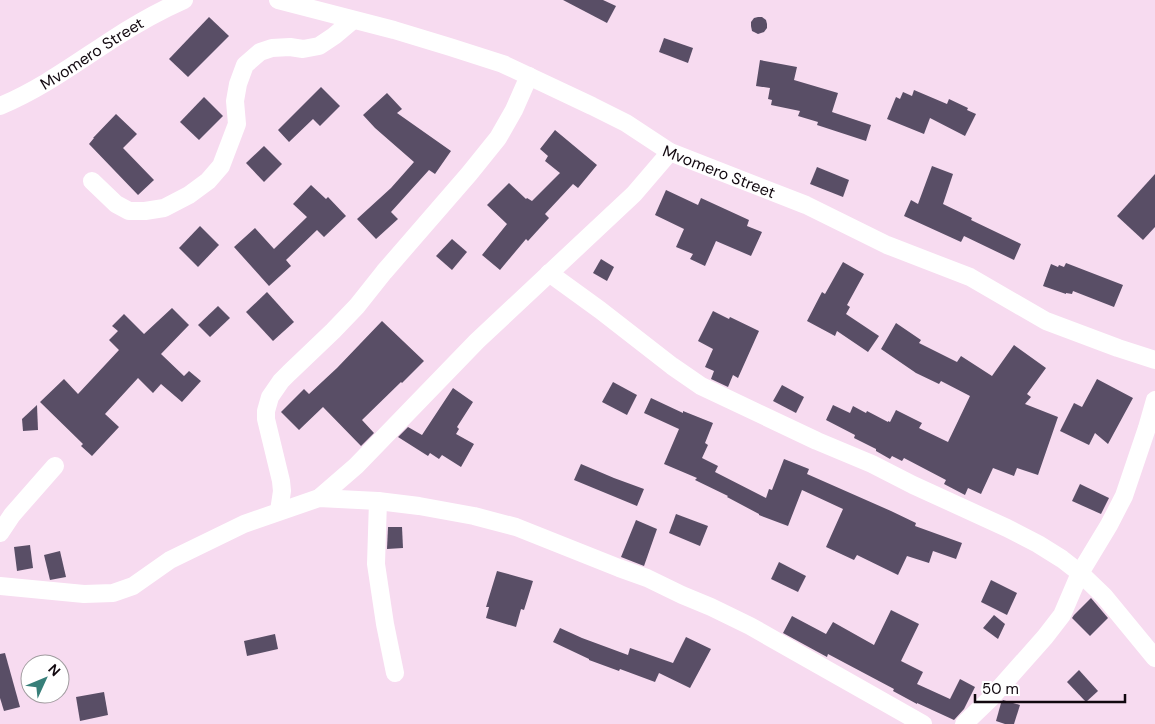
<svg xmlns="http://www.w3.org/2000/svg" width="1155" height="724" viewBox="0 0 1155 724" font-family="'DM Sans',sans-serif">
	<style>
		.building { fill: #594e66 }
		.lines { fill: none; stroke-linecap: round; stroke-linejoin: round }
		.street { stroke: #fff; stroke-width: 18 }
		.labels { text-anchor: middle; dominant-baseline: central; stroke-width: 5; stroke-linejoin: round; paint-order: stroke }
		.street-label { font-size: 16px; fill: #11080f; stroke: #fff }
	</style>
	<rect width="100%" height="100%" fill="#f7dbf0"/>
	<g class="building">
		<path d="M563,0h40l13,6 -9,17z"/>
		<path d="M209,17l20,19 -41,41 -19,-18z"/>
		<path d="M758,17h4l4,3 1,4v4l-3,4 -6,2 -6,-3 -1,-5v-4l3,-4z"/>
		<path d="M664,38l29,10 -5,15 -29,-11z"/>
		<path d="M760,60l37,7 -3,13 44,13 -6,19 39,13 -5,16 -49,-16 1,-3 -20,-6 2,-5 -29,-6 1,-5 -4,-1 2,-11 -14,-2z"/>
		<path d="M321,87l19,19 -20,20 -7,-7 -24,23 -11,-12z"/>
		<path d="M914,90l33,14 2,-5 19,9 -1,2 9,4 -11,22 -35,-18 -6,16 -37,-15 9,-22 4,2 3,-7 9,4z"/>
		<path d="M387,93l15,16 -5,4 54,38 -16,23 -6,-4 -38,42 7,7 -22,20 -19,-20 34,-31 23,-26 -39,-34 -12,-13z"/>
		<path d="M204,97l19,19 -24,24 -19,-18z"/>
		<path d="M116,114l21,20 -14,14 31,32 -16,15 -49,-51 5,-6h-1z"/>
		<path d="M555,130l42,35 -19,23 -5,-4 -28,30 4,4 -21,23 -2,-2 -26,31 -18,-15 25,-31 -20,-19 22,-22 17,16 1,-1 5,3 28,-28 -15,-12 3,-5 -8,-7z"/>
		<path d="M264,146l18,18 -18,18 -18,-19z"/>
		<path d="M932,166l21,8 -10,30 29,14 -1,2 50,24 -7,16 -50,-24 -3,6 -57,-26 7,-16 7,4z"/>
		<path d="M817,167l32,13 -6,17 -33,-13z"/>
		<path d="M1155,174v53l-12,13 -26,-24z"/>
		<path d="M311,185l15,14 2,-2 18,19 -22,21 -7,-7 -31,30 5,6 -22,20 -35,-39 21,-19 19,21 33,-32 -14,-13z"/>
		<path d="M666,190l32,15 3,-7 48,22 -2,6 15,6 -11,24 -35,-15 -11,25 -15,-7 3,-5 -17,-7 8,-18 -29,-14z"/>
		<path d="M200,226l19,19 -21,22 -19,-19z"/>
		<path d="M452,239l15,13 -15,18 -16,-14z"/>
		<path d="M601,259l13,8 -7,14 -14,-8z"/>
		<path d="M843,262l21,12 -17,31 3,2 -4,7 33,22 -11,16 -31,-21 -2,5 -28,-15 15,-29 3,2z"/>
		<path d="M1066,263l57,22 -9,22 -41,-16 -1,3 -6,-1v1l-23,-8 8,-22 7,3 1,-2 5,2z"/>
		<path d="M267,292l27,30 -21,19 -27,-29z"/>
		<path d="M218,306l12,12 -20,19 -12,-12z"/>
		<path d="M172,308l17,17 -28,29 23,22 5,-5 12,10 -19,21 -21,-18 -8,9 -15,-15 -33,36 14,13 -27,29 -11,-10 2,-2 -43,-42 24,-23 14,15 41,-44 -10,-10 9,-9 -6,-5 12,-12 20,20z"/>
		<path d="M713,311l16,8 1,-2 29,14 -21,47 -5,-3 -5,12 -17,-8 3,-8 -9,-4 8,-18 -15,-8z"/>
		<path d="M382,321l42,40 -22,22 -1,-1 -39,38 12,13 -13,13 -38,-39 -24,23 -18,-18 23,-23 5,5 28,-26z"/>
		<path d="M896,323l25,17 -2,3 38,19 4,-6 31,20 22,-31 32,23 -19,26 4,3 -6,7 33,13 -20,58 -21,-7 -3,8 -21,-8 -12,26 -13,-6 -3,7 -21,-11 2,-4 -42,-22 -2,3 -10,-5 -2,3 -14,-8v-2l-22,-11 1,-3 -29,-15 7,-15 17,8 3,-7 13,7 1,-2 21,11v-1l2,1 6,-12 26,13 -3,5 29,14 22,-46 -29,-15 -2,3 -23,-11 -35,-24z"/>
		<path d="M1097,379l36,19 -25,46 -13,-11 -6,12 -29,-14 14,-28 8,4z"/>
		<path d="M613,382l24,13 -10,20 -25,-13z"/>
		<path d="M782,385l22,12 -8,16 -23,-12z"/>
		<path d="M453,388l20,14 -16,25 2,2 -3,5 18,10 -13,23 -19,-12 -3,4 -9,-6 -2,3 -30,-19 10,-10 14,8z"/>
		<path d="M651,398l32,15v-2l30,12 -8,20 3,2 -6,13 16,8 -3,6 51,26 3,-9 3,1 12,-31 25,10 -2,5 84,37 25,12 -1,3 47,17 -6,16 -23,-8 -4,12 -22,-7 -9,19 -41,-20 -3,5 -28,-13 17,-38 -41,-19 -14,36 -29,-11v-1l-32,-17 1,-1 -33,-16 2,-2 -33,-14 15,-35 -35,-16z"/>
		<path d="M37,405l1,25 -15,1 -1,-12z"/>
		<path d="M581,464l33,14 30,11 -7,17 -63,-26z"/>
		<path d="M1080,484l29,14 -8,16 -29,-13z"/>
		<path d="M676,514l32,12 -8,20 -31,-13z"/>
		<path d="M636,520l21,9 -13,37 -23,-9z"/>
		<path d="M388,527h14l1,21 -16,1z"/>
		<path d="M30,545l3,23 -16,3 -3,-24z"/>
		<path d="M60,551l6,26 -16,3 -6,-25z"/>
		<path d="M779,562l27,14 -8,16 -27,-13z"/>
		<path d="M497,571l36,10 -9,29 -3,-1 -5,18 -30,-9 3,-11h-3z"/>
		<path d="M991,580l26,13 -10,22 -26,-13z"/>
		<path d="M1091,598l17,20 -18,18 -18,-18 2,-3z"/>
		<path d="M891,610l28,14 -18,37 22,11 -6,12 33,15 10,-20 15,8 -11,22 -10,11 -37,-17v1l-24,-13 1,-2 -66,-35 -1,3 -44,-24 9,-17 34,18 7,-12 41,23z"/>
		<path d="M994,615l11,9 -7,15 -15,-11z"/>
		<path d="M560,628l22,10 46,17 2,-7 43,15 13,-26 25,12 -21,39 -31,-15 -4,9 -35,-13 -1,2 -30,-11v-1l-36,-17z"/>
		<path d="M275,634l3,15 -31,7 -3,-15z"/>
		<path d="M5,653l15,54 -16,4 -4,-13v-44z"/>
		<path d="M1079,670l19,21 -12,11 -19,-20z"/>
		<path d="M104,692l4,23 -28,6 -4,-24z"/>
		<path d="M1003,700l17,5 -6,19h-9l-9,-3 5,-18z"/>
	</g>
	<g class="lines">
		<g class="street">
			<path id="s1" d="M278,0l116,30 56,17 53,17 89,42 34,17 44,29 136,53 81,40 83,32 76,44 72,27 37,12"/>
			<path id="s2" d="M0,106c41,-17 76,-43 113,-67 23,-15 46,-28 71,-39"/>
			<path d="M92,181l24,23 13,7h16l19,-3 25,-13 19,-14 13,-15 16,-42 -2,-23 3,-17 7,-19 15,-13 12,-4 18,-1 13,2 16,-3 15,-10 19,-16"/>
			<path d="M549,273l51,37 72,56 29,20 116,55 55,23 41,21 94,43 31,16 24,15 18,14 24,23 51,62"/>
			<path d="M319,498l37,-32 121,-125 157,-147 36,-42"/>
			<path d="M378,501l-2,63 9,60 10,49"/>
			<path d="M279,511l3,-20 -1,-10 -15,-62v-8l4,-14 11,-16 8,-8 44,-42 24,-25 27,-34 85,-98 29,-36 16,-28 15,-34"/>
			<path d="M0,533l12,-18 43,-49"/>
			<path d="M0,586l84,8 29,-1 20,-7 37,-26 74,-36 75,-26 59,3 41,5 55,10 42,11 103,41 28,10 35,17 29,12 39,19 173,98"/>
			<path d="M964,724l26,-25 55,-62 17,-22 18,-42 29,-48 15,-29 23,-68 8,-28"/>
		</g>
	</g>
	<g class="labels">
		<g class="street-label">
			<text stroke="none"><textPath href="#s2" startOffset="106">Mvomero Street</textPath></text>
			<text stroke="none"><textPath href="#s1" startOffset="476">Mvomero Street</textPath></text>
		</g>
	</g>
	<g transform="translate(45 679) rotate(46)"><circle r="24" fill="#ffffff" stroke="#a09c9f"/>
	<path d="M0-4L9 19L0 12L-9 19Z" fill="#377f79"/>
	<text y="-8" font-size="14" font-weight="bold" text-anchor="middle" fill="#11080f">N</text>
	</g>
	<path d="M975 694v8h150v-8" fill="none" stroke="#11080f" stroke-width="2.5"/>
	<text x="982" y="694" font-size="15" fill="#11080f" stroke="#ffffff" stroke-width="4" paint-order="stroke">50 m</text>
</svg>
